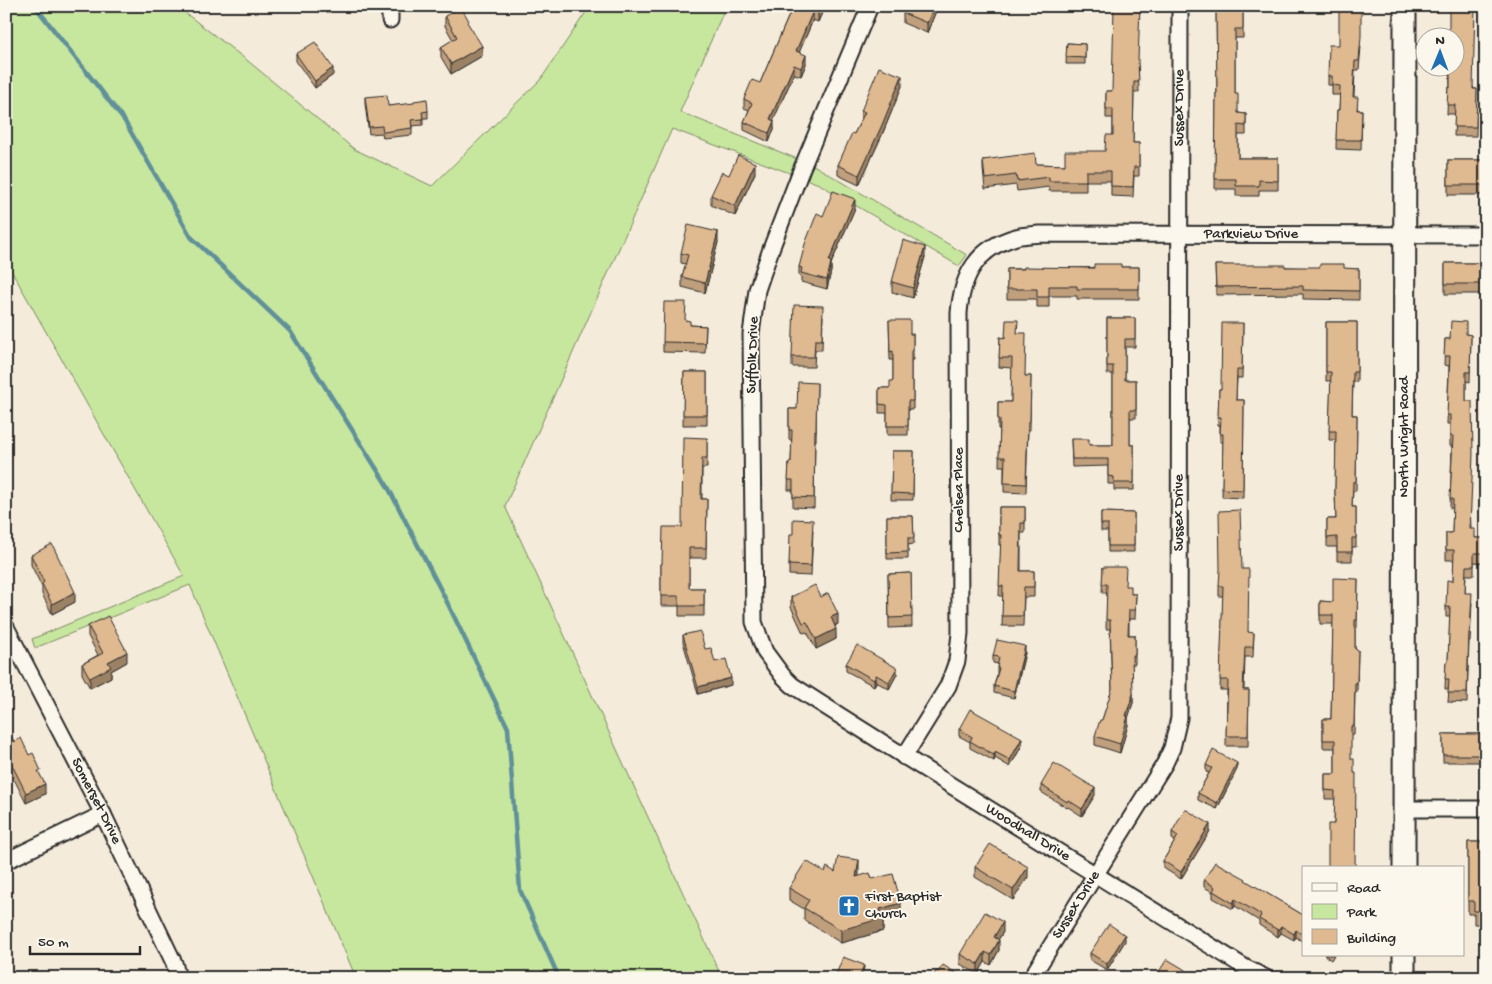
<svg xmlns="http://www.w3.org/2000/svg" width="1492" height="984" viewBox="0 0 1492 984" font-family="'Gochi Hand',sans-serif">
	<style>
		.green { fill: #c7e69e; stroke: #798864 }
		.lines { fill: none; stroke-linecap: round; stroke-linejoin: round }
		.stream { stroke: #619099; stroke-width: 4.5 }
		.street-casing { stroke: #2b2b2b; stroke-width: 19 }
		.secondary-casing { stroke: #2b2b2b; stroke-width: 25 }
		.street { stroke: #fbf7ec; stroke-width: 15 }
		.secondary { stroke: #fbf7ec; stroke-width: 21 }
		.wall { fill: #c09f7c; stroke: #2b2b2b }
		.shaded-wall { fill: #9c8265; stroke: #2b2b2b }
		.building { fill: #dfb990; stroke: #2b2b2b }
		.labels { text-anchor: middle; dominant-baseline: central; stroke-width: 4; stroke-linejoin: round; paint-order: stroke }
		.street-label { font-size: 15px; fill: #2b2b2b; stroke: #fbf7ec }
		.poi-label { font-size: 15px; fill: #2b2b2b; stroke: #fbf7ec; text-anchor: start }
	</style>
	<rect width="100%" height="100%" fill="#f5ebda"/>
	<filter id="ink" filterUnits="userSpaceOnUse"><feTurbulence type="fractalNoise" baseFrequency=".02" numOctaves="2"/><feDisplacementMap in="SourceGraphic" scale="10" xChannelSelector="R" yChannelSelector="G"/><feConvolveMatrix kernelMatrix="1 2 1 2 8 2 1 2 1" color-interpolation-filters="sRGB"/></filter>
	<g filter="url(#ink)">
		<path class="green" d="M6,6h170l72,55 106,88 78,37 109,-107 49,-73h136l-46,106 135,54 152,89 -8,11 -140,-82 -147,-55 -167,377 217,472h-366l-166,-393 -155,63 -3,-9 152,-63 -178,-315z"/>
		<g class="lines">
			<path class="stream" d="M35,6l89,114 67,117 99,94 98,156 60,117 60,124 12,162 39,88"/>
			<g class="street-casing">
				<g id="street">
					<path id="s1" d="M870,6l-68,162 -31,81 -14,41 -6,44 3,288 11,30 17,23 10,10c150,97 303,188 454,283l20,10"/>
					<path d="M390,20v-14"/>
					<path id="s2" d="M6,627l97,187 71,149 4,15"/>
					<path id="s3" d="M904,757l44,-71 9,-25 3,-28 -1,-320c3,-38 18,-65 57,-76 7,-2 16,-2 24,-3l446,1"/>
					<path d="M1405,809h81"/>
					<path d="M6,861l97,-47"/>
					<path id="s4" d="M1031,978l134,-215 7,-15 7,-30 1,-712"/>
				</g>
			</g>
			<g class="secondary-casing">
				<g id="secondary">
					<path id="s5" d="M1404,868l1,-862"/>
					<path d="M1404,978v-23"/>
				</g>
			</g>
			<use href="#street" class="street"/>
			<use href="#secondary" class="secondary"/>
		</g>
		<g class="wall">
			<path d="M793,6h32l-7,16 -5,-2 -14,32 7,12 -5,12 -7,-2 -21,46 1,9 -5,13 -25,-12v-8l5,-12 -5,-2v-9l16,-16z"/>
			<path d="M906,6h32l-11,27 -24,-10v-10z"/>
			<path d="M1216,6h27v32h-8v56l3,19 8,1v21h-8v23h40v32h-19v6h-23v-7h-21l1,-96h1z"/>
			<path d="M445,16l24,10 13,30 -31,18 -10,-17v-10l12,-7 -8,-14z"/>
			<path d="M1449,32l25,57h3l-1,47h-22l1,-22h-8l1,-26h2z"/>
			<path d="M1067,43l18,1v20h-19z"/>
			<path d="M1339,45l22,1 -2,24h-4l-1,27 4,13h4l-1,40 -25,-1 1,-39h2l1,-15h-8v-10h-4v-9z"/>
			<path d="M296,54l37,21 -18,13 -19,-27z"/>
			<path d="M1138,65l1,27h-5l-1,51h6v33h-5l-1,21 -22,-1v-15h-25v10h-37v-4l-32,4 -1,-6 -31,4 -2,-20v-9l53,4 29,1 40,-14 8,-16v-17h-7v-27h6z"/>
			<path d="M902,86l-20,49 -23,50 -21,-10v-10l16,-31 7,-14v-9z"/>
			<path d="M365,97l23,9 26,-2v-3l14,10v7h-5v7l-11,1v9l-29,3 -1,-5 -13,1 -4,-30z"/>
			<rect x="1448" y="160" width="38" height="35"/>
			<path d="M755,173l-20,43 -24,-11v-10l18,-20z"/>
			<path d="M855,208l-24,56v7l-4,18 -26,-7v-6h-2v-9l24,-51z"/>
			<path d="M718,242l-13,51 -23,-6v-10l4,-13 -5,-1v-10z"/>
			<path d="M925,257l-12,41 -21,-6v-10z"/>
			<rect x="1445" y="263" width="41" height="31"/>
			<path d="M1215,265l144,4v31l-56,-1v-5l-87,1z"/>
			<path d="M1121,267h18v32h-62v-3h-28v11h-12v-8h-30v-30z"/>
			<path d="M823,316l-1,34h-7l-1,17h-22v-10z"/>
			<path d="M1107,318h28v29h-10v33h11v38h-6v27h4v45h-20v-6h-6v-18l-36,1 -1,-28 18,6h24v-71h-6z"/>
			<path d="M686,320l4,5 16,1 -1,27 -42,-1v-10z"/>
			<path d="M889,320l21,14h3v26h-2v21h2v28h-5v26h-21v-22h-8v-25h11l3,-7v-21h-3z"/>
			<path d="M1326,322h31v60h-4l-1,33h5l-1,76h-3l-1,16h4v40h-4v14h-15v-14h-10v-28h9l-1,-27 1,-52h-7l2,-59h-5z"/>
			<path d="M1243,323l-1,55h-5l-1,22h8l-1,98 -21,-1 1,-55h-3v-17h-2l1,-36h2z"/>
			<path d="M1018,333l7,43h6l-1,54h-2l-2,63 -22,-1v-26h-5l1,-37h-2v-27h13l1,-34 -13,-1 1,-30 5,1z"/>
			<path d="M1466,334l5,1 -1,47 -4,-1v20l5,128 4,9h9v25l-10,-1v13h-8l-1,18 7,10 -2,38h-1l-2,62 -19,-1 1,-13h-4l1,-27h2l2,-45h-4v-10l7,-26 1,-21h-8v-27h6l1,-25h-3l2,-62h-2v-22h-3l2,-58 -5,-1 1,-26h5z"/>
			<path d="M684,372h23v53h-24z"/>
			<path d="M817,383l-1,58 -1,-1 -1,68 -21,-1v-17h-5l1,-28h2l1,-22h-3v-31h8z"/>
			<path d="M707,438v30h-5v31h5l-1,59h-17v30h15v28h-25v-10h-18v-42h1l20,-37z"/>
			<path d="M892,451h22l-1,49h-22z"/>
			<path d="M999,507h26v26h-4v38h13v26h-10l-1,29h-21l1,-30h-4l2,-51h-2z"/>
			<path d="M1101,512l33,1v39h-26v-21h-7z"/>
			<path d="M887,516h26l1,28 -6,1v14h-21z"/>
			<path d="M813,530l-2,46 -22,-1v-10l4,-31z"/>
			<path d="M31,555l44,47 -23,12 -10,-20v-7l-11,-22z"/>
			<path d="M1103,567l22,19 6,8h5l-1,25h-6v16h6v29h-3l1,39 -5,15v7l-8,28 -25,-8v-9l7,-16 10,-30 -2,-61h-4l1,-36h-5z"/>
			<path d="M1242,569l6,64h6l-1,24h-8l-1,33h5l-1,56h-22l1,-56h-7l3,-94h-4v-10z"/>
			<path d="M911,573l1,54 -23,1 -1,-54z"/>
			<path d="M1358,579l-1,49h-2v21l3,1 -1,42h-2l-1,43h-3l-17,89 1,-25h-10v-25h10v-26h-12v-29h8l2,-95h-13v-23l13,1z"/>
			<path d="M791,597h30l17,27 -3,2 1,13 -20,10 -9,-17 -4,1 -12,-26z"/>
			<path d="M88,626l39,36 -16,9v6l-21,11 -8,-14v-10l16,-9 -10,-19z"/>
			<path d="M683,635l32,27 16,23 -33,9 -15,-52z"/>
			<path d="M1025,653l-11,45 -20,-5v-7l3,-11v-7l1,-4 -5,-1v-7z"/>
			<path d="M846,664l51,10 -8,15 -13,-7 -2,4 -28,-15z"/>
			<path d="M6,726l8,16 15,13 12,22 4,17 -19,9 -20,-40z"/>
			<path d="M959,729l63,16 -12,22 -15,-9 -1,3 -24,-13v-6l-11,-6z"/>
			<rect x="1443" y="734" width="43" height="28"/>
			<path d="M1206,765l31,4 -20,40 -19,-9v-7l11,-20 -3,-1z"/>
			<path d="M1041,785l54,10 -13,21 -14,-9 -1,1 -26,-16z"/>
			<path d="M1210,831l-29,48 -18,-11v-7l12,-20 -3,-2v-7z"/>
			<path d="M1468,842h18v127v-45h-12v-10h-6z"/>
			<path d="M975,867l53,10 -15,23 -38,-23z"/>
			<path d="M825,872l34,1 -1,3 14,3 29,36 -18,5v11l-42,12 -37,-23v-11l-15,-9v-12z"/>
			<path d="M1204,880l42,1 57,34v27l-7,-5 -2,3 -13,-7 -3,4 -19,-12v-4l-24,-15 -2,3 -20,-11v-6l-9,-5z"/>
			<path d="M1003,932l-5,8 1,10 -8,15 -6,-3 -7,12 -18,-10v-10z"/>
			<path d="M1125,941l-18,29 -17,-10v-7z"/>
			<path d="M1324,955h10l-3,5z"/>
		</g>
		<g class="shaded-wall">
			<path d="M821,6h4l-7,16v-9z"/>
			<path d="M934,6h4l-11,27v-10z"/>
			<path d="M813,11v9l-17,40v-9z"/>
			<path d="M482,46v10l-31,18v-10z"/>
			<path d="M806,55v9l-5,12v-8z"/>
			<path d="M794,65v9l-24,54v-9z"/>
			<path d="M333,68v7l-18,13v-7z"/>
			<path d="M902,76v10l-20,49 -23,50v-10z"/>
			<path d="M774,121v8l-5,13v-9z"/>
			<path d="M755,163v10l-20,43v-10z"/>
			<path d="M855,199v9l-24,56v7l-4,18v-9l2,-19z"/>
			<path d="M718,232v10l-13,51v-10z"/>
			<path d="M925,247v10l-12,41v-10z"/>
			<path d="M75,592v10l-23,12v-10z"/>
			<path d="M838,614v10l-7,3v-10z"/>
			<path d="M836,629v10l-20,10v-10z"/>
			<path d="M1025,646v7l-11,45v-7z"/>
			<path d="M127,652v10l-16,9v6l-21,11v-10l18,-16z"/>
			<path d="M897,668v6l-8,15v-7z"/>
			<path d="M876,675v7l-2,4v-6z"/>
			<path d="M731,678v7l-33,9v-7z"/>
			<path d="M1133,694v9l-5,15v7l-8,28v-9l6,-28z"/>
			<path d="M1022,738v7l-12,22v-7z"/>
			<path d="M995,752v6l-1,3v-6z"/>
			<path d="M1237,763v6l-20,40v-6z"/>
			<path d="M45,784v10l-19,9v-10z"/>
			<path d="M1095,788v7l-13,21v-7z"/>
			<path d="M1210,824v7l-29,48v-7z"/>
			<path d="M859,860v13l-3,16v-12z"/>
			<path d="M1028,867v10l-15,23v-10z"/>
			<path d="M1235,899v7l-2,3v-6z"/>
			<path d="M901,903v12l-18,5v11l-42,12v-13l39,-21z"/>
			<path d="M1003,922v10l-9,15v-10z"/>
			<path d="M1281,926v7l-3,4v-7z"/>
			<path d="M1296,930v7l-2,3v-6z"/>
			<path d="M1125,935v6l-18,29v-6z"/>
			<path d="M999,940v10l-8,15v-10z"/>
			<path d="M985,952v10l-7,12v-10z"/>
			<path d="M864,965v3l-3,10h-2z"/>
			<path d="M1187,971v6l-5,1z"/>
		</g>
		<g class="building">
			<path d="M793,6h28l-3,7 -5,-2 -17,40 10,4 -5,13 -7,-3 -24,54 4,2 -5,12 -25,-11 8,-19 -8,-4 8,-19 8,3z"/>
			<path d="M906,6h28l-7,17 -24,-10z"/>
			<path d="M1114,6h26l-2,55 1,21h-5l-1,61h6v24h-5l-1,20 -22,-1v-15h-25v10h-37v-4l-32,4 -1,-6 -31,4 -2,-19 52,-7 1,11 29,1v-14h40l1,-16h7v-26h-7v-18h6z"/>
			<path d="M1216,6h27v23h-8v65h3v19l8,1v12l-8,-1v33h40v23l-19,-1v6h-23v-7h-21l1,-86h1z"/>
			<path d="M1339,6h22v30l-2,25h-4l-2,36h5l-1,13h5l-1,30h-25l1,-30h2l1,-24 -8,-1v-9h-4l1,-31h10z"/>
			<path d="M1449,6h26l-2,83h4l-1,38h-22l1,-22h-8l1,-17h2v-20h4v-30h-6v-6h1z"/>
			<path d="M461,7l8,14 -2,1 15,24 -31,18 -10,-17 16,-10 -12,-21z"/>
			<path d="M315,42l18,26 -18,13 -19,-27z"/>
			<path d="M1067,43l18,1v14l-19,-1z"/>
			<path d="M879,67l23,9 -20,49 -23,50 -21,-10 14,-32 2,1 11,-22 -4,-1z"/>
			<path d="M387,95l1,11 26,-3v-2l13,-2 1,12 -6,1 1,7 -12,1 1,8 -29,4 -1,-6 -13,1 -4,-30z"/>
			<path d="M738,155l17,8 -20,43 -24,-11 11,-23 7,3z"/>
			<rect x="1448" y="160" width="38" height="25"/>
			<path d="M833,191l22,8 -26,62 2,1 -4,18 -26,-7 1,-5 -3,-1 6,-23 12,-31 6,3z"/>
			<path d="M688,225l30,7 -13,51 -23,-6 6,-22 -7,-2z"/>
			<path d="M903,240l22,7 -12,41 -21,-6z"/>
			<rect x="1445" y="263" width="41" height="21"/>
			<path d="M1094,264h27v3h18v22h-62v-3h-28v11h-12v-8h-30v-20h17v-2l70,1z"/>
			<path d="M1320,264h24v4l15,1v22l-56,-1v-4l-87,1 -1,-22h70v2h35z"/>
			<path d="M664,302h22l-1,18 5,1v4l16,1 -1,17 -42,-1z"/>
			<path d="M794,305l29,1 -1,34h-7l-1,17h-22z"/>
			<path d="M1107,318h28v21h-10v41h11v30h-6v35h4v38h-20v-6l-6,-1v-17h-36l-1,-20h18v6h24v-79h-6z"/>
			<path d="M889,320h21v14h3v17h-2v30h2v20h-5v25h-21v-21l-8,-1v-16h11v-7h3v-30l-3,1z"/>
			<path d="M1006,320h12l-1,13h9l-1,43h6l-1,45h-2l-2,63 -22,-1 1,-26h-6l1,-37h-2v-18h13l1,-44h-13l1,-21 5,1z"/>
			<path d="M1451,321l15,1v12l5,1 -1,37h-4v29h6l1,53 -3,75h5v9h9v15h-10v13h-8l-1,27h7l-2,39h-1l-2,61h-19l1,-14h-4l1,-17h2l2,-55h-4l1,-27 6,1 1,-31h-8v-17h6l1,-34h-3l3,-63h-3v-21h-3l3,-59h-6l1,-17h5z"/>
			<path d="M1326,322h31v50h-4l-1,43h5l-1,67h-3l-1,25h4v31h-4v14h-15v-15l-10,1v-19h9l-1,-27 1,-61h-7l2,-59h-5z"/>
			<path d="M1222,323h21l-1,47h-5l-1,30h8l-1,90 -21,-1 1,-55h-3l1,-17h-3l1,-28h2z"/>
			<path d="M684,372h23v43h-24z"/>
			<path d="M798,382l19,1 -1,48 -1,-1 -1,68 -21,-1v-17h-5l1,-18h2l1,-32h-3v-21h8z"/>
			<path d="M683,437l24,1v20h-5l-1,41h6l-1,49h-17v40h15v18h-25v-10h-18v-32h1l1,-37h19z"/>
			<path d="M892,451h22l-1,43 -22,-1z"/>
			<path d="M999,507h26v16h-4l-1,48h14v16h-10l-1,29h-21l1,-30h-4l2,-51h-2z"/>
			<path d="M1240,510l2,59h7l-1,63 6,1 -1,14h-8l-2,43h6l-1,46h-22l2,-56h-8l3,-94h-4l1,-17 -1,-58z"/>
			<path d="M1101,512l33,1v33h-26v-22h-7z"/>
			<path d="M887,516h26l1,22h-6v14l-21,1z"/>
			<path d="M793,519l20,1 -2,46 -22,-1 1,-31h3z"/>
			<path d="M52,544l23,48 -23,12 -10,-20 2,-2 -13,-27z"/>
			<path d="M1103,567h23l-1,19h6v8h5l-1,16h-6l-1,25h7v20h-3l1,39 -7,22h2l-8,28 -25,-8 5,-16h2l10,-31 -2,-69h-4l1,-36h-5z"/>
			<path d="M911,573l1,44 -23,1 -1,-44z"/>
			<path d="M1333,578l25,1 -1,41h-2v29l3,1 -1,33h-2l-1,43h-3v33h3v14h2l-1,95h-27v-44h6l1,-33 -10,-1v-16h10v-34h-12v-21h8l2,-104h-13v-14l13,1z"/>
			<path d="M815,585l6,12 7,-4 10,21 -7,3 5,12 -20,10 -9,-17 -4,1 -12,-26z"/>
			<path d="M108,616l19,36 -19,10 3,5 -21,11 -8,-14 21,-11 -15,-27z"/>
			<path d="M700,631l5,18 6,-1 4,14 11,-3 5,19 -33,9 -15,-52z"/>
			<path d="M997,640l28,6 -11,45 -20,-5 5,-18h-2l2,-11 -6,-1z"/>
			<path d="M857,645l40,23 -8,14 -13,-7 -2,5 -28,-16z"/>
			<path d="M970,709l52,29 -12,22 -15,-8 -1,3 -24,-14 2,-4 -13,-8z"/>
			<path d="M6,726l8,16 7,-4 8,17 4,-2 8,18h-3l7,13 -19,9 -20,-40z"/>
			<rect x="1443" y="734" width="43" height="21"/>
			<path d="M1213,750l24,13 -20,40 -19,-10 14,-25 -6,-3z"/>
			<path d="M1054,763l41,25 -13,21 -14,-9 -1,2 -26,-17z"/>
			<path d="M1185,809l25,15 -29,48 -18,-11 15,-25 -6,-4z"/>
			<path d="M1468,842h18v114v-45h-12v-10h-6z"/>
			<path d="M990,844l38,23 -15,23 -38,-23z"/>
			<path d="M838,857l21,3 -3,17 14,-4 2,6 21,-5 8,29 -21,6 3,9 -42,12 -37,-22 5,-8 -20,-12 17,-27 19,11 2,-5 8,5z"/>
			<path d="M1215,862l31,17 -1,1 58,35v20l-7,-5 -2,4 -13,-8 -3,4 -19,-11 2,-4 -26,-16 -2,4 -20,-12 2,-4 -11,-7z"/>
			<path d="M985,912l18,10 -9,15 5,3 -8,15 -6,-3 -7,12 -18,-10z"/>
			<path d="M1109,924l16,11 -18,29 -17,-11z"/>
			<path d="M843,957l21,8 -5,13h-16l-7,-3z"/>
			<path d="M1167,959l20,12 -5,7h-27z"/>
			<path d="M943,965l13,8 -2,5h-22l4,-7 2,1z"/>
		</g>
	</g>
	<defs>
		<g id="church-square" transform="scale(1.125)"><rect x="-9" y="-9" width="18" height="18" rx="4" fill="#1f6fb2" stroke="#fbf7ec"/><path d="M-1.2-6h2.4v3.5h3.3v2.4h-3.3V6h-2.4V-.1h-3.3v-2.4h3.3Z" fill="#fff"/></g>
	</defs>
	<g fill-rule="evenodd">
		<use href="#church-square" x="849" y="906"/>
	</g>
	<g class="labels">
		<g class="street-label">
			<text stroke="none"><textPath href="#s4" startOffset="911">Sussex Drive</textPath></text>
			<text stroke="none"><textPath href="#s3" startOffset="796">Parkview Drive</textPath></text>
			<text transform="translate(753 355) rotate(-88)">Suffolk Drive</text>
			<text stroke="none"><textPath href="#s5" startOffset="431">North Wright Road</textPath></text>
			<text transform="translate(959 490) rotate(-90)">Chelsea Place</text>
			<text stroke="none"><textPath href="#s4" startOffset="506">Sussex Drive</textPath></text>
			<text stroke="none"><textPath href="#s2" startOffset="196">Somerset Drive</textPath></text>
			<text stroke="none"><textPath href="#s1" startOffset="991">Woodhall Drive</textPath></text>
			<text stroke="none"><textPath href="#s4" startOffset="86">Sussex Drive</textPath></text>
		</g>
		<g class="poi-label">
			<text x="865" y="897">First Baptist<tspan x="865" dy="17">Church</tspan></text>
		</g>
	</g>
	<rect width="1492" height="984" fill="none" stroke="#fbf7ec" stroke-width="25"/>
	<rect x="12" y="12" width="1467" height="959" fill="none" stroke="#2b2b2b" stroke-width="2" filter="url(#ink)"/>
	<rect x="1302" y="866" width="162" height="90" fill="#fbf7ec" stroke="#a8a59f"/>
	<rect x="1312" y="883" width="25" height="8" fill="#fbf7ec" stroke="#a8a59f"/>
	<text x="1347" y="892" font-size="15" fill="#2b2b2b">Road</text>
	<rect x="1312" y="904" width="25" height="15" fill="#c7e69e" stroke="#a8a59f"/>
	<text x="1347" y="916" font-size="15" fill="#2b2b2b">Park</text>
	<rect x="1312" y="929" width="25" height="15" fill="#dfb990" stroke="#a8a59f"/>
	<text x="1347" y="942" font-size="15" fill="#2b2b2b">Building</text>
	<g transform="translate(1440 52) rotate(1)"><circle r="24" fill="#fbf7ec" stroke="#a8a59f"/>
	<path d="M0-4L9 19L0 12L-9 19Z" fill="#1f6fb2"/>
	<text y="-8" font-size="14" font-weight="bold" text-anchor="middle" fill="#2b2b2b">N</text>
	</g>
	<path d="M30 946v8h110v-8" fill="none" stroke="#2b2b2b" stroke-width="2.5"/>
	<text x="38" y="946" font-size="15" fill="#2b2b2b" stroke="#fbf7ec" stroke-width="4" paint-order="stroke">50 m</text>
</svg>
